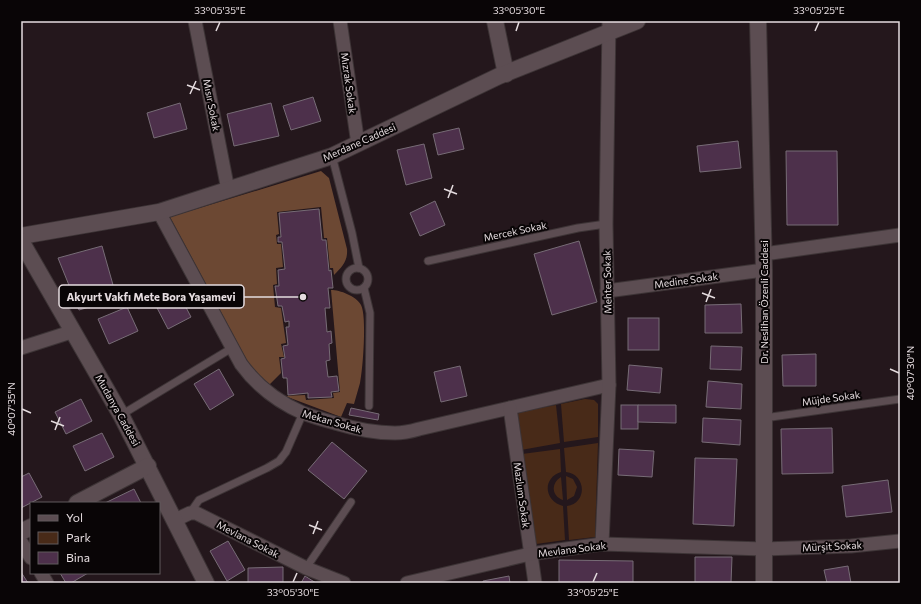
<svg xmlns="http://www.w3.org/2000/svg" width="921" height="604" viewBox="0 0 921 604" font-family="Commissioner,sans-serif">
	<style>
		.green { fill: #482a18 }
		.forest { fill: #6c4833 }
		.building { fill: #4d304b; stroke: #776c76 }
		.lines { fill: none; stroke-linecap: round; stroke-linejoin: round }
		.service-casing { stroke: #3d3436; stroke-width: 9 }
		.minor-casing { stroke: #3d3436; stroke-width: 15 }
		.tertiary-casing { stroke: #3d3436; stroke-width: 18 }
		.service { stroke: #5c4d52; stroke-width: 7 }
		.minor { stroke: #5c4d52; stroke-width: 13 }
		.tertiary { stroke: #5c4d52; stroke-width: 16 }
		.ticks { fill: none; stroke: #e5dcdf; stroke-width: 1.5 }
		.labels { text-anchor: middle; dominant-baseline: central; stroke-width: 4; stroke-linejoin: round; paint-order: stroke }
		.street-label { font-size: 10px; fill: #e5dcdf; stroke: #090506 }
		.leader { fill: none; stroke: #e5dcdf; stroke-width: 1.5 }
		.callout-dot { fill: #e5dcdf; stroke: #090506; stroke-width: 1.5 }
		.callout { fill: #090506; stroke: #e5dcdf; stroke-width: 1.5 }
		.callout-label { font-size: 11px; text-anchor: middle; font-weight: bold; fill: #e5dcdf }
		.neatline { fill: none; stroke: #e5dcdf; stroke-width: 1.5 }
		.ticks-label { font-size: 10px; text-anchor: middle; fill: #e5dcdf }
	</style>
	<rect width="100%" height="100%" fill="#24171c"/>
	<g class="green">
		<path d="M585,399l9,1 4,4v33l-34,5 -3,-38z"/>
		<path d="M556,405l4,38 -39,7 -4,-35 3,-3z"/>
		<path d="M598,443l-3,94 -26,3 -2,-34c21,-3 19,-32 -1,-34l-2,-24z"/>
		<path d="M560,449l1,23c-19,6 -17,29 2,34l2,34 -29,4 -14,-90z"/>
		<path d="M566,476l7,3 4,8 -3,9 -7,4z"/>
		<path d="M561,477l2,23c-12,-4 -12,-17 -2,-23z"/>
	</g>
	<g class="forest">
		<path d="M321,171l8,7 18,71c1,12 -5,18 -13,26l-1,-7h-3l-3,-30h-3l-3,-31 -44,5 2,22 -3,1 1,9h4l2,23 -7,1 1,16 -4,1 2,22 6,1 5,35 -5,1 3,13h-5l2,16 -13,13 -18,-20 -80,-149z"/>
		<path d="M331,290c9,0 25,6 30,15 6,11 2,64 -1,78 -2,7 -4,14 -6,21l-7,-1 -6,14 -56,-21 20,-1 1,5 28,-2 -1,-5 7,-1z"/>
	</g>
	<g class="building">
		<path d="M313,97l8,24 -30,9 -8,-24z"/>
		<path d="M180,103l7,26 -33,9 -7,-25z"/>
		<path d="M271,103l8,33 -45,10 -7,-32z"/>
		<path d="M459,128l5,21 -26,6 -5,-21z"/>
		<path d="M738,141l3,27 -41,4 -3,-26z"/>
		<path d="M424,144l8,34 -26,7 -9,-35z"/>
		<path d="M786,151h51l1,74h-51z"/>
		<path d="M435,201l10,24 -25,11 -10,-23z"/>
		<path d="M319,209l3,31h4l3,31 2,-1 2,18h-5l2,20h-5l2,24 4,-1 1,12 -3,1 1,16 -4,1 2,16 9,-1 2,15 -8,1 1,5 -24,1v-5l-20,2 -1,-17h-4l-2,-19 4,-1 -2,-12 5,-1 -2,-18h3v-6l-4,1 -3,-16h-4l-3,-20h4l-1,-16 7,-1 -3,-27h-4v-5h3l-2,-24z"/>
		<path d="M579,241l18,61 -45,13 -18,-61z"/>
		<path d="M102,246l15,53 -38,11 -21,-52z"/>
		<path d="M178,292l13,25 -23,12 -13,-25z"/>
		<path d="M741,304l1,29h-37v-28z"/>
		<path d="M127,307l11,24 -29,13 -11,-25z"/>
		<rect x="628" y="318" width="31" height="32"/>
		<path d="M711,346l31,1 -1,23 -31,-1z"/>
		<path d="M816,354v32h-33l-1,-31z"/>
		<path d="M629,365l33,3 -2,25 -33,-3z"/>
		<path d="M460,366l7,30 -26,6 -7,-30z"/>
		<path d="M219,369l15,26 -24,15 -16,-26z"/>
		<path d="M708,381l34,3 -1,25 -35,-2z"/>
		<path d="M81,399l11,22 -26,13 -11,-22z"/>
		<rect x="621" y="405" width="17" height="24"/>
		<path d="M638,405h38v18l-38,-1z"/>
		<path d="M351,408l28,6 -1,6 -29,-5z"/>
		<path d="M703,418l38,2 -1,25 -38,-3z"/>
		<path d="M832,428l1,45 -51,1 -1,-45z"/>
		<path d="M102,433l12,24 -29,14 -12,-25z"/>
		<path d="M332,442l35,29 -23,28 -36,-29z"/>
		<path d="M619,449l35,2 -2,26 -34,-2z"/>
		<path d="M695,458l42,1 -3,67 -41,-2z"/>
		<path d="M29,473l13,24 -21,11v-31z"/>
		<path d="M888,480l4,32 -46,5 -4,-31z"/>
		<path d="M134,489l7,14h-36z"/>
		<path d="M228,541l17,29 -18,11 -17,-30z"/>
		<path d="M695,557h37l-1,26h-36z"/>
		<path d="M559,560l74,1v22h-74z"/>
		<path d="M848,566l3,17h-24l-3,-13z"/>
		<path d="M283,567v16h-35v-15z"/>
		<path d="M21,572l7,11h-7z"/>
		<path d="M60,573h28l-17,10h-5z"/>
		<path d="M305,576l11,7h-15z"/>
		<path d="M509,576l1,7h-27v-2z"/>
	</g>
	<g class="lines">
		<g class="service-casing">
			<g id="service">
				<path d="M332,156l20,77 7,35"/>
				<path d="M428,261l150,-33 28,-4"/>
				<circle cx="357" cy="279" r="11"/>
				<path d="M364,288l6,25 -1,93"/>
				<path d="M121,415l111,-67"/>
				<path d="M764,418l136,-19"/>
				<path d="M190,513l9,-13 68,-32 12,-7 7,-9 17,-39"/>
				<path d="M306,568l45,-66"/>
			</g>
		</g>
		<g class="minor-casing">
			<g id="minor">
				<path d="M195,21l33,169"/>
				<path d="M340,21l18,123"/>
				<path d="M159,212l82,152c16,22 37,38 62,49 10,4 21,7 32,10 20,6 40,10 60,10 8,0 17,-2 24,-4l190,-44"/>
				<path d="M764,254l136,-19"/>
				<path d="M607,291l157,-21"/>
				<path d="M21,348l53,-17"/>
				<path d="M510,408l25,175"/>
				<path d="M175,520l15,-7h6l110,55 38,15"/>
				<path d="M21,542l10,16"/>
				<path d="M602,544l7,-159 -3,-161 3,-203"/>
				<path d="M41,573l6,10"/>
				<path d="M407,583l123,-29 72,-10 162,5 87,-3 49,-5"/>
			</g>
		</g>
		<g class="tertiary-casing">
			<g id="tertiary">
				<path d="M495,21l11,53"/>
				<path d="M758,21l6,249v313"/>
				<path d="M21,236l138,-24 173,-56 167,-80 138,-55"/>
				<path d="M21,241l100,174 85,168"/>
				<path d="M77,503l71,-37"/>
				<path d="M21,532l10,-5"/>
			</g>
		</g>
		<use href="#service" class="service"/>
		<use href="#minor" class="minor"/>
		<use href="#tertiary" class="tertiary"/>
	</g>
	<path class="ticks" d="M216,31l4,-9M516,31l3,-9M815,31l4,-9M187,85l13,5M190,94l6,-13M444,189l13,5M448,198l5,-13M702,293l13,5M706,302l5,-13M890,369l9,4M22,409l9,4M51,421l13,5M55,430l5,-13M309,525l13,5M313,534l5,-13M293,582l4,-9M593,582l4,-9"/>
	<g class="labels">
		<g class="street-label">
			<text transform="translate(349 83) rotate(82)">Mızrak Sokak</text>
			<text transform="translate(212 105) rotate(79)">Mısır Sokak</text>
			<text transform="translate(359 142) rotate(-24)">Merdane Caddesi</text>
			<text transform="translate(515 231) rotate(-12)">Mercek Sokak</text>
			<text transform="translate(686 280) rotate(-8)">Medine Sokak</text>
			<text transform="translate(607 282) rotate(-91)">Mehter Sokak</text>
			<text transform="translate(764 302) rotate(-90)">Dr. Neslihan Özenli Caddesi</text>
			<text transform="translate(831 398) rotate(-8)">Müjde Sokak</text>
			<text transform="translate(118 410) rotate(61)">Mudanya Caddesi</text>
			<text transform="translate(332 421) rotate(16)">Mekan Sokak</text>
			<text transform="translate(522 495) rotate(82)">Mazlum Sokak</text>
			<text transform="translate(248 539) rotate(27)">Mevlana Sokak</text>
			<text transform="translate(832 546) rotate(-3)">Mürşit Sokak</text>
			<text transform="translate(572 549) rotate(-7)">Mevlana Sokak</text>
		</g>
	</g>
	<path class="leader" d="M303 297L244 297"/>
	<circle class="callout-dot" cx="303" cy="297" r="4"/>
	<rect class="callout" x="59" y="285" width="185" height="23" rx="4"/>
	<g class="callout-label">
		<text x="151" y="301">Akyurt Vakfı Mete Bora Yaşamevi</text>
	</g>
	<rect width="921" height="604" fill="none" stroke="#090506" stroke-width="44"/>
	<rect x="30" y="502" width="130" height="72" fill="#090506" stroke="#615b5d"/>
	<rect x="38" y="515" width="20" height="6" fill="#5c4d52" stroke="#615b5d"/>
	<text x="66" y="522" font-size="12" fill="#e5dcdf">Yol</text>
	<rect x="38" y="532" width="20" height="12" fill="#482a18" stroke="#615b5d"/>
	<text x="66" y="542" font-size="12" fill="#e5dcdf">Park</text>
	<rect x="38" y="552" width="20" height="12" fill="#4d304b" stroke="#615b5d"/>
	<text x="66" y="562" font-size="12" fill="#e5dcdf">Bina</text>
	<rect x="22" y="22" width="877" height="560" class="neatline"/>
	<g class="ticks-label">
		<text x="220" y="14">33°05'35"E</text>
		<text x="519" y="14">33°05'30"E</text>
		<text x="819" y="14">33°05'25"E</text>
		<text transform="translate(910 373) rotate(-90)" y="4">40°07'30"N</text>
		<text transform="translate(11 409) rotate(-90)" y="4">40°07'35"N</text>
		<text x="293" y="596">33°05'30"E</text>
		<text x="593" y="596">33°05'25"E</text>
	</g>
</svg>
